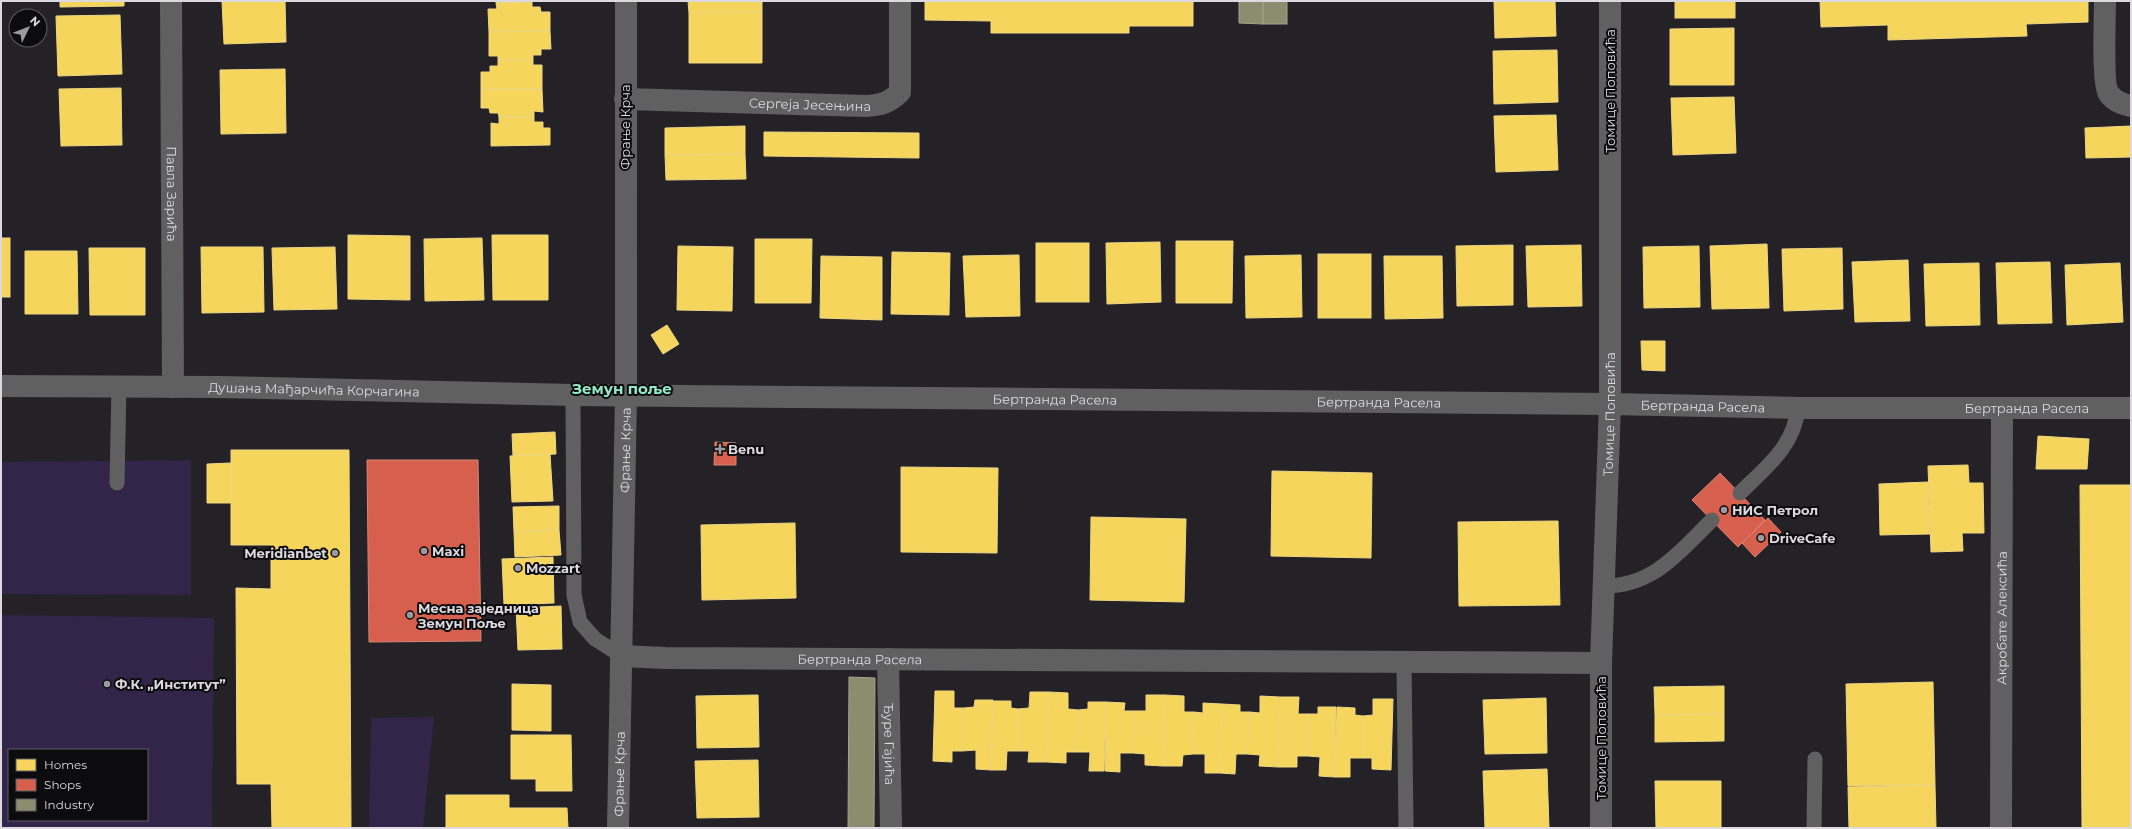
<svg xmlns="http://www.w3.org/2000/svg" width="2132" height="829" viewBox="0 0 2132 829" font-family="Montserrat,sans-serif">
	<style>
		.green { fill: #33244a; fill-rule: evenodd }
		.homes { fill: #f6d55c; stroke: #eed684 }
		.shops { fill: #d6604d; stroke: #d88579 }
		.industry { fill: #8c8c6e; stroke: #a4a390 }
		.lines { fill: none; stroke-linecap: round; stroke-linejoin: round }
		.lane { stroke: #606061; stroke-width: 15 }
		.street { stroke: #606061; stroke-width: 22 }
		.poi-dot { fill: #9c9a9f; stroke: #0c0b0e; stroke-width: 1.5 }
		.labels { text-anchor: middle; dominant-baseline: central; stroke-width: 4; stroke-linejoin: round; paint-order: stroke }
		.street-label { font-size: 13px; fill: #dcdae0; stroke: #0c0b0e }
		.poi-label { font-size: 13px; font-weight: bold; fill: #dcdae0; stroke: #0c0b0e; text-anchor: start }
		.quarter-label { font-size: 15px; font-weight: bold; fill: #93ecc9; stroke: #0c0b0e }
	</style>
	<rect width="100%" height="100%" fill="#242227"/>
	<g class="green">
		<path d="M191,460v135l-190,-1v-132z"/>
		<path d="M1,615l213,3 -2,210h-211zM9,750h138v70h-138z"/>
		<path d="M434,717l-11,111h-54l2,-110z"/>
	</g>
	<g class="homes">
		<path d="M60,1h64v5l-64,1z"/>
		<path d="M222,1h63l1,41 -62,2z"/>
		<path d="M496,1h36v1l-36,1z"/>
		<path d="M688,1h74v11l-73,1z"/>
		<path d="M925,1h268v25h-64v7h-138v-12l-66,-1z"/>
		<path d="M1494,1h61l1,35 -61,2z"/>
		<rect x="1675" y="1" width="60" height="17"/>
		<path d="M1820,1h268v21l-62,2 1,12 -139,4v-15l-67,2z"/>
		<path d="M532,2v5h8l1,5h9v19l-61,1 -1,-23h9l-1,-6z"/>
		<path d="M762,12v51h-73v-50z"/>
		<path d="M120,15l2,59 -64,2 -2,-60z"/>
		<path d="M1734,28v57h-64v-56z"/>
		<path d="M550,31l1,18h-10v6h-8v5h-35v-4h-9v-24z"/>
		<path d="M1557,50l1,52 -64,2 -1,-53z"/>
		<path d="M498,60h35v5h9v24h-61v-17h9v-6h8z"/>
		<path d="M285,69l1,64 -65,1 -1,-64z"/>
		<path d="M121,88l1,57 -61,1 -2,-57z"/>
		<path d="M481,89h61l1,23 -9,-1v6h-35l-1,-4h-8l-1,-5h-8z"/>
		<path d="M1734,97l2,56 -63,2 -2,-57z"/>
		<path d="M1556,115l2,55 -62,2 -2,-56z"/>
		<path d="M499,117h35v5h9v6h7v17l-59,1v-23l8,1z"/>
		<path d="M745,126v28l-80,1v-27z"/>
		<path d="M2131,126v31l-45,1 -1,-30z"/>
		<path d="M764,132l155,1v25l-155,-2z"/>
		<path d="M745,154l1,25 -80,1 -1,-25z"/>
		<path d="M348,235l62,1v64l-62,-1z"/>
		<path d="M492,235h56v65h-55z"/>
		<rect x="1" y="238" width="9" height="59"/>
		<path d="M482,238l2,62 -59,1 -1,-62z"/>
		<path d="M755,239h57l-1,64h-56z"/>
		<path d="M1176,241h57l-1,62h-56z"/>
		<path d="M1160,242l1,60 -54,2 -1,-61z"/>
		<rect x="1036" y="243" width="53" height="59"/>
		<path d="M1767,244l2,64 -57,1 -2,-63z"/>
		<path d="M1513,245v60l-56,1 -1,-60z"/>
		<path d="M1581,245l1,61 -54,1 -2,-61z"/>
		<path d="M678,246l55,1 -1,64 -55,-1z"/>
		<path d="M1699,246l1,61 -56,1 -1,-61z"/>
		<path d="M201,247h62l1,65 -62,1z"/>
		<path d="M335,247l2,62 -63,1 -2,-62z"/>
		<path d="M89,248h56v67h-55z"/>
		<path d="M1842,248l1,61 -59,2 -2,-62z"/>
		<path d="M25,251h52l1,63h-53z"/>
		<path d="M892,252l58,1 -1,62 -58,-1z"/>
		<rect x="1318" y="254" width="53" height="64"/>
		<path d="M1019,255l1,61 -54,1 -3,-61z"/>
		<path d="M1301,255l1,62 -56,1 -1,-62z"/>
		<path d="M821,256l61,1v63l-62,-2z"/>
		<path d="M1384,256h58l1,62 -58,1z"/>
		<path d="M1908,260l2,61 -55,1 -3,-60z"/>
		<path d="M2050,262l2,61 -54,1 -2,-61z"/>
		<path d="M1979,263l1,62 -54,1 -2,-62z"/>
		<path d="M2120,263l3,59 -56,3 -2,-60z"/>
		<path d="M667,325l12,19 -16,10 -12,-19z"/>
		<path d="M1641,341h24v30l-23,-1z"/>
		<path d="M555,432l1,22 -43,2 -1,-22z"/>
		<path d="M2038,436l51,3 -2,30h-51z"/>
		<path d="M231,450h118l2,378h-79l-1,-44h-34l-1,-196 35,1v-44h-40z"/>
		<path d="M550,454l3,47 -41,1 -2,-46z"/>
		<path d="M231,463v40h-24v-39z"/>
		<path d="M1968,465l1,18h14l1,50h-22l1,18 -32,1 -3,-86z"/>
		<path d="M901,467l97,1 -1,85 -96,-1z"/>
		<path d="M1272,471l100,2 -1,85 -100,-2z"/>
		<path d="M1928,482l2,52 -50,1 -1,-51z"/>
		<path d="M2080,485h51v343h-49z"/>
		<path d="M559,506v24l-45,2 -1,-25z"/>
		<path d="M1091,517l95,2 -2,83 -94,-2z"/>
		<path d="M1558,521l2,84 -101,1 -1,-84z"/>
		<path d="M795,523l1,75 -94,2 -1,-75z"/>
		<path d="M559,530l2,25 -46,2 -1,-25z"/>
		<path d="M553,557l1,46 -50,2 -2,-46z"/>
		<path d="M561,606l1,43 -44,1 -2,-42z"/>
		<path d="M1933,682l2,103 -87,1 -2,-102z"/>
		<path d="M512,684l39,1v46l-39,-1z"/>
		<path d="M1724,686v28l-69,1 -1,-28z"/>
		<path d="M935,691h19v17h10l-2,43h-10v11l-19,-1z"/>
		<path d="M1030,692h19l-2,70h-19l1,-11h-11v-42l11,-1z"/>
		<path d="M1049,692l19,1v16l10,1 -1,42h-11v11l-19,-1z"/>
		<path d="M758,695l1,52 -62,1 -1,-52z"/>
		<path d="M1146,695h19l-2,71 -18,-1v-11l-12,-1 2,-42h11z"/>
		<path d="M1165,695l19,1v16h10l-1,42 -10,1 -1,11h-19z"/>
		<path d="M1260,696l20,1 -2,70 -19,-1 1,-11 -13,-1 3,-42 10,1z"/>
		<path d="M1280,697h19l-1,17h10v42h-11v11h-19z"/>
		<path d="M1546,698l1,55 -62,1 -2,-54z"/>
		<path d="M1373,699h20l-2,71 -19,-1v-11h-9v-42l10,-1z"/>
		<path d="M975,700h18l-2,70 -15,-1v-19l-14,1 2,-43 10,-1z"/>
		<path d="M993,701h18v7l7,1v42h-11l-1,19h-15z"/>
		<path d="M1088,702h18l-2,69h-15l1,-19h-13l1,-42 10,-1z"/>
		<path d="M1106,702l19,1 -1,8h11l-2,42h-13v19l-15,-1z"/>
		<path d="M1203,703l19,1 -2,69h-15v-19h-12l1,-42 9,1z"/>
		<path d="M1222,704l18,1v7h10l-3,42h-11l-1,20 -15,-1z"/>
		<path d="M1318,707h18l-1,70 -16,-1 1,-19 -12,-1v-42h10z"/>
		<path d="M1337,707l18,1v7l8,1v42h-13v19h-15z"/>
		<path d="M1724,714v27l-69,1v-27z"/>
		<path d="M511,735h60l1,56h-36v-12h-25z"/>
		<path d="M758,760l1,57 -62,1 -2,-57z"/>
		<path d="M1547,769l2,59h-64l-2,-57z"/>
		<path d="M1655,781h66v47h-65z"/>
		<path d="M1935,785l1,43h-87l-1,-41z"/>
		<path d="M446,795h63v13h58l1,20h-122z"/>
	</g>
	<g class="shops">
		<path d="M715,442l21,1v22h-22z"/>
		<path d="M367,460h111l3,181 -112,1z"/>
		<path d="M1720,473l45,47 -27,27 -46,-47z"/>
		<path d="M1768,518l13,14 -26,25 -13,-14z"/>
	</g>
	<g class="industry">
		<path d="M1239,1h24v23l-24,-1z"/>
		<rect x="1263" y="1" width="24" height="23"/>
		<path d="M849,677l26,1 -1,150h-26z"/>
	</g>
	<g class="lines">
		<g class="lane">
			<path d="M573,395l1,200 6,27 15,17 27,17"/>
			<path d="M117,483l2,-97"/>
			<path d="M1740,493c26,-26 54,-46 58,-85"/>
			<path d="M1604,586c50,0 75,-34 108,-66"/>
			<path d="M1404,661l2,167"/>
			<path d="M1814,828l1,-69"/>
		</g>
		<g class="street">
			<path id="s1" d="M171,1l2,386"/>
			<path d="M2105,1c0,16 -3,84 4,93 6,8 14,10 22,12"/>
			<path id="s2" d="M625,99l241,7c15,-1 23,-3 34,-14v-91"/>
			<path id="s3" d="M1,386l218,1 354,8 1037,9 188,4h333"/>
			<path id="s4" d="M622,656l43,2 936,5"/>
			<path id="s5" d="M888,659l3,169"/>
			<path id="s6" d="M618,828l8,-433v-394"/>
			<path id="s7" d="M1601,828v-165l9,-259v-403"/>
			<path id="s8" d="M2001,828l1,-420"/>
		</g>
	</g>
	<g class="poi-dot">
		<path d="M718 443h4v4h4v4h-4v4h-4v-4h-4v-4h4z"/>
		<circle cx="1724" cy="510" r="4"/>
		<circle cx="1761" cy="538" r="4"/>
		<circle cx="424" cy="551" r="4"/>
		<circle cx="335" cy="553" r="4"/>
		<circle cx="518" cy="568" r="4"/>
		<circle cx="410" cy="615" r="4"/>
		<circle cx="107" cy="684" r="4"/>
	</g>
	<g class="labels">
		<g class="street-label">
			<text transform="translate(1610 91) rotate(-90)">Томице Поповића</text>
			<text stroke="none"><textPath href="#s2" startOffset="185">Сергеја Јесењина</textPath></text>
			<text transform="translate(625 127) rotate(-90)">Фрање Крча</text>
			<text stroke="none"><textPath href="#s1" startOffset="193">Павла Зарића</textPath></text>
			<text stroke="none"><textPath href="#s3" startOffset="313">Душана Мађарчића Корчагина</textPath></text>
			<text stroke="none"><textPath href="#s3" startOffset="1054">Бертранда Расела</textPath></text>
			<text stroke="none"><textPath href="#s3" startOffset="1378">Бертранда Расела</textPath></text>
			<text stroke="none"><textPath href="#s3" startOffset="1702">Бертранда Расела</textPath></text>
			<text stroke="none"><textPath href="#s3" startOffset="2026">Бертранда Расела</textPath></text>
			<text stroke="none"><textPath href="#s7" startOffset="414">Томице Поповића</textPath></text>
			<text stroke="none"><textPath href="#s6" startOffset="378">Фрање Крча</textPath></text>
			<text stroke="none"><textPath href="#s8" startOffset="210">Акробате Алексића</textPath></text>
			<text stroke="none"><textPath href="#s4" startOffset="238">Бертранда Расела</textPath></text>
			<text transform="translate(1601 738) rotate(-90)">Томице Поповића</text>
			<text stroke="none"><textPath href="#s5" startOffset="85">Ђуре Гајића</textPath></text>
			<text stroke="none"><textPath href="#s6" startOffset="54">Фрање Крча</textPath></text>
		</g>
		<g class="poi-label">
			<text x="728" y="449">Benu</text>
			<text x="1732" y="510">НИС Петрол</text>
			<text x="1769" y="538">DriveCafe</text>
			<text x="432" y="551">Maxi</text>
			<text x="327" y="553" text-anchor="end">Meridianbet</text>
			<text x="526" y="568">Mozzart</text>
			<text x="418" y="608">Месна заједница<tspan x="418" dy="15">Земун Поље</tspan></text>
			<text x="115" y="684">Ф.К. „Институт”</text>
		</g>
		<g class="quarter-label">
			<text x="622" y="388">Земун поље</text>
		</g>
	</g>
	<rect width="2132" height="829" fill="none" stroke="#dcdae0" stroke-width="4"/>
	<rect x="8" y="749" width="140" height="72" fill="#0c0b0e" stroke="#5f5e62"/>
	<rect x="16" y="759" width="20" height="12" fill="#f6d55c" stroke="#5f5e62"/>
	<text x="44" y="769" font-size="12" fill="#dcdae0">Homes</text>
	<rect x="16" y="779" width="20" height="12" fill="#d6604d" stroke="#5f5e62"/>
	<text x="44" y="789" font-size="12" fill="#dcdae0">Shops</text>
	<rect x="16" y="799" width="20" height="12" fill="#8c8c6e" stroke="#5f5e62"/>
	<text x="44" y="809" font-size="12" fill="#dcdae0">Industry</text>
	<g transform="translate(28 28) rotate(47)"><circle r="19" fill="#0c0b0e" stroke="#5f5e62"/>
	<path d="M0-3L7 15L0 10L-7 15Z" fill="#9c9a9f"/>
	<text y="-6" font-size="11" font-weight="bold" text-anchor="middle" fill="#dcdae0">N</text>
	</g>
</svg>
